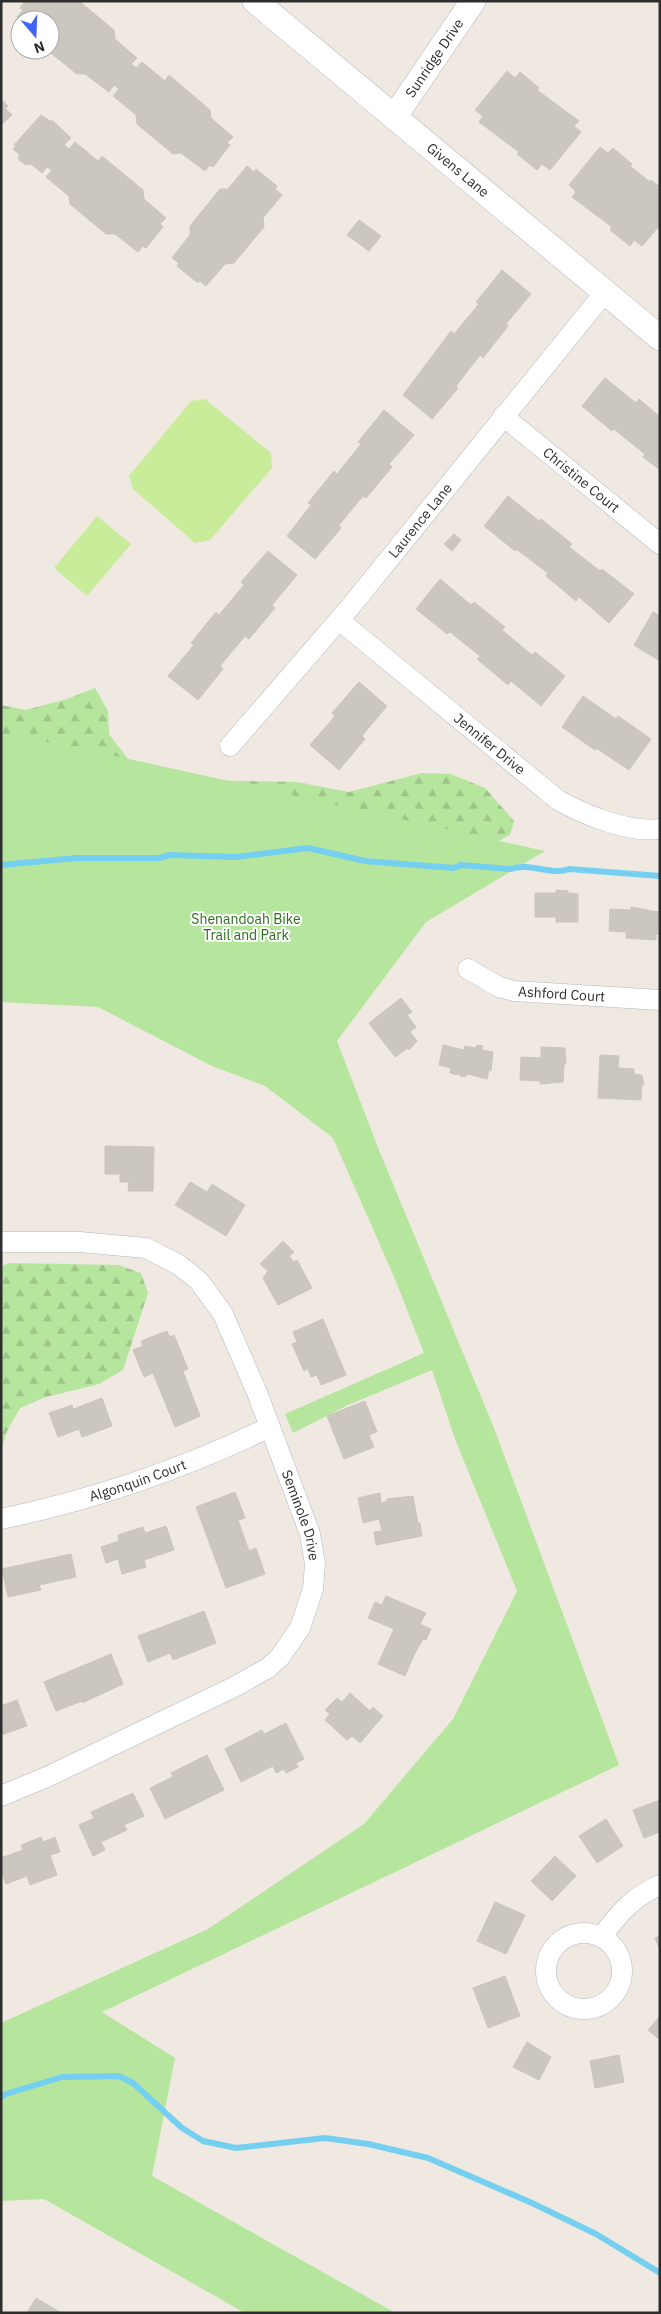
<svg xmlns="http://www.w3.org/2000/svg" width="661" height="2314" viewBox="0 0 661 2314" font-family="'IBM Plex Sans',sans-serif">
	<style>
		.forest { fill: url(#forest-firs) }
		.park { fill: #b6e59e }
		.pitch { fill: #c9ec9a }
		.lines { fill: none; stroke-linecap: round; stroke-linejoin: round }
		.stream { stroke: #75cff0; stroke-width: 6 }
		.building { fill: #cbc7bf; stroke: #cbc5ba }
		.minor-casing { stroke: #b4b7c1; stroke-width: 21 }
		.tertiary-casing { stroke: #b4b7c1; stroke-width: 26 }
		.minor { stroke: #fff; stroke-width: 20 }
		.tertiary { stroke: #fff; stroke-width: 25 }
		.labels { text-anchor: middle; dominant-baseline: central; stroke-width: 4; stroke-linejoin: round; paint-order: stroke }
		.street-label { font-size: 14px; fill: #2e2e2e; stroke: #fff }
		.park-label { font-size: 14px; fill: #2c6e1b; stroke: #fff }
	</style>
	<defs>
		<pattern id="forest-firs" width="22" height="20" patternUnits="userSpaceOnUse" patternTransform="scale(1.25)"><rect width="22" height="20" fill="#b6e59e"/><path d="M5 1l3.5 6h-7zM16 11l3.5 6h-7z" fill="#9dc588"/></pattern>
	</defs>
	<rect width="100%" height="100%" fill="#efe9e1"/>
	<g class="forest">
		<path d="M95,688l13,23 1,23 28,37 32,9 128,2 52,10 73,-19 29,1 34,14 29,33 -4,14 -29,15 -480,-105v-40l25,5 41,-11z"/>
		<path d="M11,1263l107,2 23,8 7,20 -25,77 -24,14 -53,13 -26,11 -13,23 -6,20v-185z"/>
	</g>
	<path class="park" d="M1,734l69,12 475,105 -119,71 -89,119 42,109 115,278 125,337 -517,247 73,46 -23,118 240,135 -1,2h-146l-201,-114 -43,2v-178l207,-94 156,-105 89,-105 64,-128 -62,-152 -23,-69 -84,35 -55,28 -8,-19 139,-61 -29,-74 -62,-141 -68,-52 -53,-20 -114,-59 -97,-5z"/>
	<g class="pitch">
		<path d="M205,399l66,54 1,15 -62,72 -15,3 -62,-54 -4,-13 62,-75z"/>
		<path d="M97,516l34,28 -44,52 -33,-28z"/>
	</g>
	<g class="lines">
		<g class="stream">
			<path d="M1,865l76,-7h82l11,-3 66,2 72,-9 57,13 89,7 7,-3 50,4c19,-7 40,7 58,0l91,7"/>
			<path d="M1,2097l5,-3 56,-17 57,-1 14,7 49,45 21,13 33,7 89,-10 43,6 60,14 104,45 64,31 64,39"/>
		</g>
	</g>
	<g class="building">
		<path d="M25,1h54l35,29 1,9 22,19 -6,6 5,4 6,-6 23,19 4,-6 41,35 1,8 22,19 -6,6 3,2 -17,22 -3,-2 -5,6 -24,-18 -8,1 -36,-30 -1,-9 -23,-19 6,-7 -5,-4 -5,7 -24,-18h-8l-30,-24h3v-30h-29l-4,-3 6,-7 -3,-2z"/>
		<path d="M507,71l8,7 5,-6 19,16 -2,2 42,31 -5,5 7,6 -31,38 -8,-6 -5,6 -20,-16 2,-2 -40,-30 4,-6 -8,-6z"/>
		<path d="M1,99l7,7 -3,2 7,7 -11,10z"/>
		<path d="M41,115l9,6h3l18,17 -7,7 5,4 6,-7 23,19 4,-5 41,34 1,9 22,19 -6,6 3,3 -17,21 -3,-2 -5,6 -23,-18h-9l-36,-30 -1,-8 -23,-19 6,-7 -5,-3 -5,6 -11,-9 -5,1 -7,-5v-6l-6,-5 3,-3 -2,-1z"/>
		<path d="M600,147l8,6 5,-5 19,16 -2,2 20,16 1,-2 9,7v38l-18,21 -8,-6 -4,6 -20,-16 2,-3 -40,-30 4,-5 -7,-7z"/>
		<path d="M247,166l7,6 2,-3 21,17 -2,3 7,6 -19,23 1,9 -30,36 -9,1 -19,22 -6,-5 -2,2 -21,-17 2,-3 -7,-5 18,-23v-9l30,-37h8z"/>
		<path d="M359,220l22,16 -12,15 -22,-16z"/>
		<path d="M502,270l29,24 -25,30 2,2 -25,32 -3,-3 -24,31 2,2 -26,31 -29,-24 48,-64 3,3 25,-30 -3,-2z"/>
		<path d="M605,378l31,25 3,-4 21,18v53l-17,-13 2,-3 -15,-12 -16,-13 -2,2 -30,-25z"/>
		<path d="M384,410l30,25 -25,29 3,3 -26,31 -3,-2 -24,29 2,3 -26,31 -28,-23 24,-31 -3,-2 26,-32 3,3 24,-30 -3,-2z"/>
		<path d="M508,496l31,25 2,-2 15,12 16,13 -3,3 31,24 2,-2 32,25 -25,29 -30,-26 -3,4 -30,-25 2,-3 -32,-24 -1,2 -31,-25z"/>
		<path d="M454,534l7,6 -9,11 -8,-7z"/>
		<path d="M268,551l29,24 -25,30 3,3 -26,31 -4,-3 -25,30 3,3 -25,31 -30,-24 26,-31 -3,-2 25,-31 3,3 25,-30 -3,-3z"/>
		<path d="M440,579l31,26 3,-3 31,25 -3,3 30,25 3,-3 30,24 -24,30 -30,-25 -3,4 -31,-26 3,-3 -30,-24 -3,2 -31,-25z"/>
		<path d="M653,612l7,4v45l-26,-16z"/>
		<path d="M359,682l28,24 -25,30 3,3 -26,31 -29,-25 25,-29 -3,-3z"/>
		<path d="M583,696l33,23 2,-3 33,23 -22,31 -33,-22 -1,2 -33,-23z"/>
		<path d="M556,890l12,1v2l10,1v28h-22v-5h-21v-24h21z"/>
		<path d="M631,907l27,5v22h-2v6l-30,-2v-6l-17,-1 1,-22 21,1z"/>
		<path d="M401,998l11,14 -5,3 9,12 -6,5 7,9 -8,9 -1,-2 -13,9 -26,-34z"/>
		<path d="M443,1045l21,5 1,-4 11,2 1,-3 6,1 -1,4 11,2 -2,19 -2,-1 -2,9 -19,-5 -3,3 -5,-1 -2,-4 -1,3 -7,-2 1,-5 -12,-3z"/>
		<path d="M541,1047l24,1 1,16h-2l-1,18 -23,2v-3l-20,-1 1,-23 20,1z"/>
		<path d="M600,1055l19,1 -1,12 16,1v5l8,1 2,10h-2l-1,15 -43,-2z"/>
		<path d="M105,1146l49,1 -1,44h-25l1,-9h-9v-8h-15z"/>
		<path d="M190,1182l17,10 5,-8 33,21 -19,31 -51,-31z"/>
		<path d="M283,1241l11,11 -5,4 5,6 3,-2 15,28 -34,17 -15,-27 5,-7 -8,-7z"/>
		<path d="M323,1319l23,56 -25,10 -4,-10 -6,2 -3,-8 -4,2 -12,-27 5,-2 -4,-10z"/>
		<path d="M167,1331l3,6 4,-2 14,34 -5,2 17,45 -25,11 -22,-54 -9,4 -11,-27 10,-4 -2,-5z"/>
		<path d="M102,1398l10,28 -30,11 -3,-8 -21,8 -9,-24 23,-8 1,4z"/>
		<path d="M365,1401l12,31 -8,3 5,12 -30,12 -17,-43z"/>
		<path d="M235,1492l10,26 -7,2 11,31 7,-3 9,26 -39,14 -30,-81z"/>
		<path d="M380,1493l1,10 6,-2v-2l26,-3 5,27h2l2,13 -46,9 -2,-13 8,-1 -3,-12 -16,4 -5,-25z"/>
		<path d="M166,1526l8,24 -30,10 2,7 -24,7 -4,-15 -12,4 -5,-16 18,-6 -1,-6 25,-8 2,6z"/>
		<path d="M71,1554l5,23 -37,8 2,5 -33,7 -6,-28z"/>
		<path d="M386,1596l40,17 -6,11 11,5 -5,11 -3,-1 -8,14 -10,23 -27,-12 16,-35 -26,-11 7,-16 7,3z"/>
		<path d="M204,1611l12,32 -43,17 -3,-7 -22,9 -10,-26z"/>
		<path d="M111,1654l12,30 -41,19v-2l-26,10 -12,-29z"/>
		<path d="M350,1693l20,18 3,-4 10,9 -23,27 -8,-7 -5,4 -22,-20 5,-6 -5,-4 12,-12 5,4z"/>
		<path d="M17,1700l10,26 -26,9v-29z"/>
		<path d="M286,1723l18,36 -8,4 2,4 -12,6 -2,-4 -8,4 -3,-7 -32,16 -16,-33 37,-19 2,4z"/>
		<path d="M207,1755l17,35 -59,29 -15,-31 23,-11 -2,-4z"/>
		<path d="M133,1793l11,23 -20,9 3,5 -26,12 4,8 -12,6 -14,-31 15,-7 -3,-6z"/>
		<path d="M660,1800v32l-16,6 -11,-28z"/>
		<path d="M606,1819l17,27 -26,17 -18,-27z"/>
		<path d="M41,1837l2,5 12,-5 5,15 -10,3 7,20 -27,10 -3,-9 -21,8 -5,-14v-12l22,-8 -2,-5z"/>
		<path d="M555,1856l21,20 -24,25 -21,-20z"/>
		<path d="M495,1902l30,13 -19,39 -29,-13z"/>
		<path d="M660,1936v14l-5,-12z"/>
		<path d="M505,1976l15,40 -32,12 -15,-40z"/>
		<path d="M660,2016v24l-12,-10z"/>
		<path d="M527,2042l24,15 -12,23 -26,-13z"/>
		<path d="M619,2055l5,27 -29,6 -5,-27z"/>
		<path d="M36,2298l25,15h-34z"/>
	</g>
	<g class="lines">
		<g class="minor-casing">
			<g id="minor">
				<path id="s1" d="M503,416l157,128"/>
				<path id="s2" d="M339,620l219,180c27,15 70,33 102,29"/>
				<path id="s3" d="M230,746l121,-140 254,-314"/>
				<path id="s4" d="M468,969l31,18 15,4 146,9"/>
				<path id="s5" d="M1,1242h79l66,6 33,17 20,16 24,33 35,81 52,139 5,30 -2,25 -13,39 -20,29 -12,11 -32,18 -187,90 -48,20"/>
				<path id="s6" d="M1,1519c92,-19 184,-51 269,-92"/>
				<circle cx="584" cy="1971" r="38"/>
				<path d="M601,1937c19,-24 30,-39 59,-52"/>
			</g>
		</g>
		<g class="tertiary-casing">
			<g id="tertiary">
				<path id="s7" d="M255,1l405,337"/>
				<path id="s8" d="M395,116l78,-115"/>
			</g>
		</g>
		<use href="#minor" class="minor"/>
		<use href="#tertiary" class="tertiary"/>
	</g>
	<g class="labels">
		<g class="street-label">
			<text stroke="none"><textPath href="#s8" startOffset="70">Sunridge Drive</textPath></text>
			<text stroke="none"><textPath href="#s7" startOffset="264">Givens Lane</textPath></text>
			<text stroke="none"><textPath href="#s1" startOffset="101">Christine Court</textPath></text>
			<text stroke="none"><textPath href="#s3" startOffset="295">Laurence Lane</textPath></text>
			<text stroke="none"><textPath href="#s2" startOffset="195">Jennifer Drive</textPath></text>
			<text stroke="none"><textPath href="#s4" startOffset="99">Ashford Court</textPath></text>
			<text stroke="none"><textPath href="#s6" startOffset="142">Algonquin Court</textPath></text>
			<text stroke="none"><textPath href="#s5" startOffset="465">Seminole Drive</textPath></text>
		</g>
		<g class="park-label">
			<text x="246" y="919">Shenandoah Bike<tspan x="246" dy="16">Trail and Park</tspan></text>
		</g>
	</g>
	<rect width="661" height="2314" fill="none" stroke="#2e2e2e" stroke-width="5"/>
	<g transform="translate(35 35) rotate(161)"><circle r="24" fill="#ffffff" stroke="#ababab"/>
	<path d="M0-4L9 19L0 12L-9 19Z" fill="#4264fb"/>
	<text y="-8" font-size="14" font-weight="bold" text-anchor="middle" fill="#2e2e2e">N</text>
	</g>
</svg>
